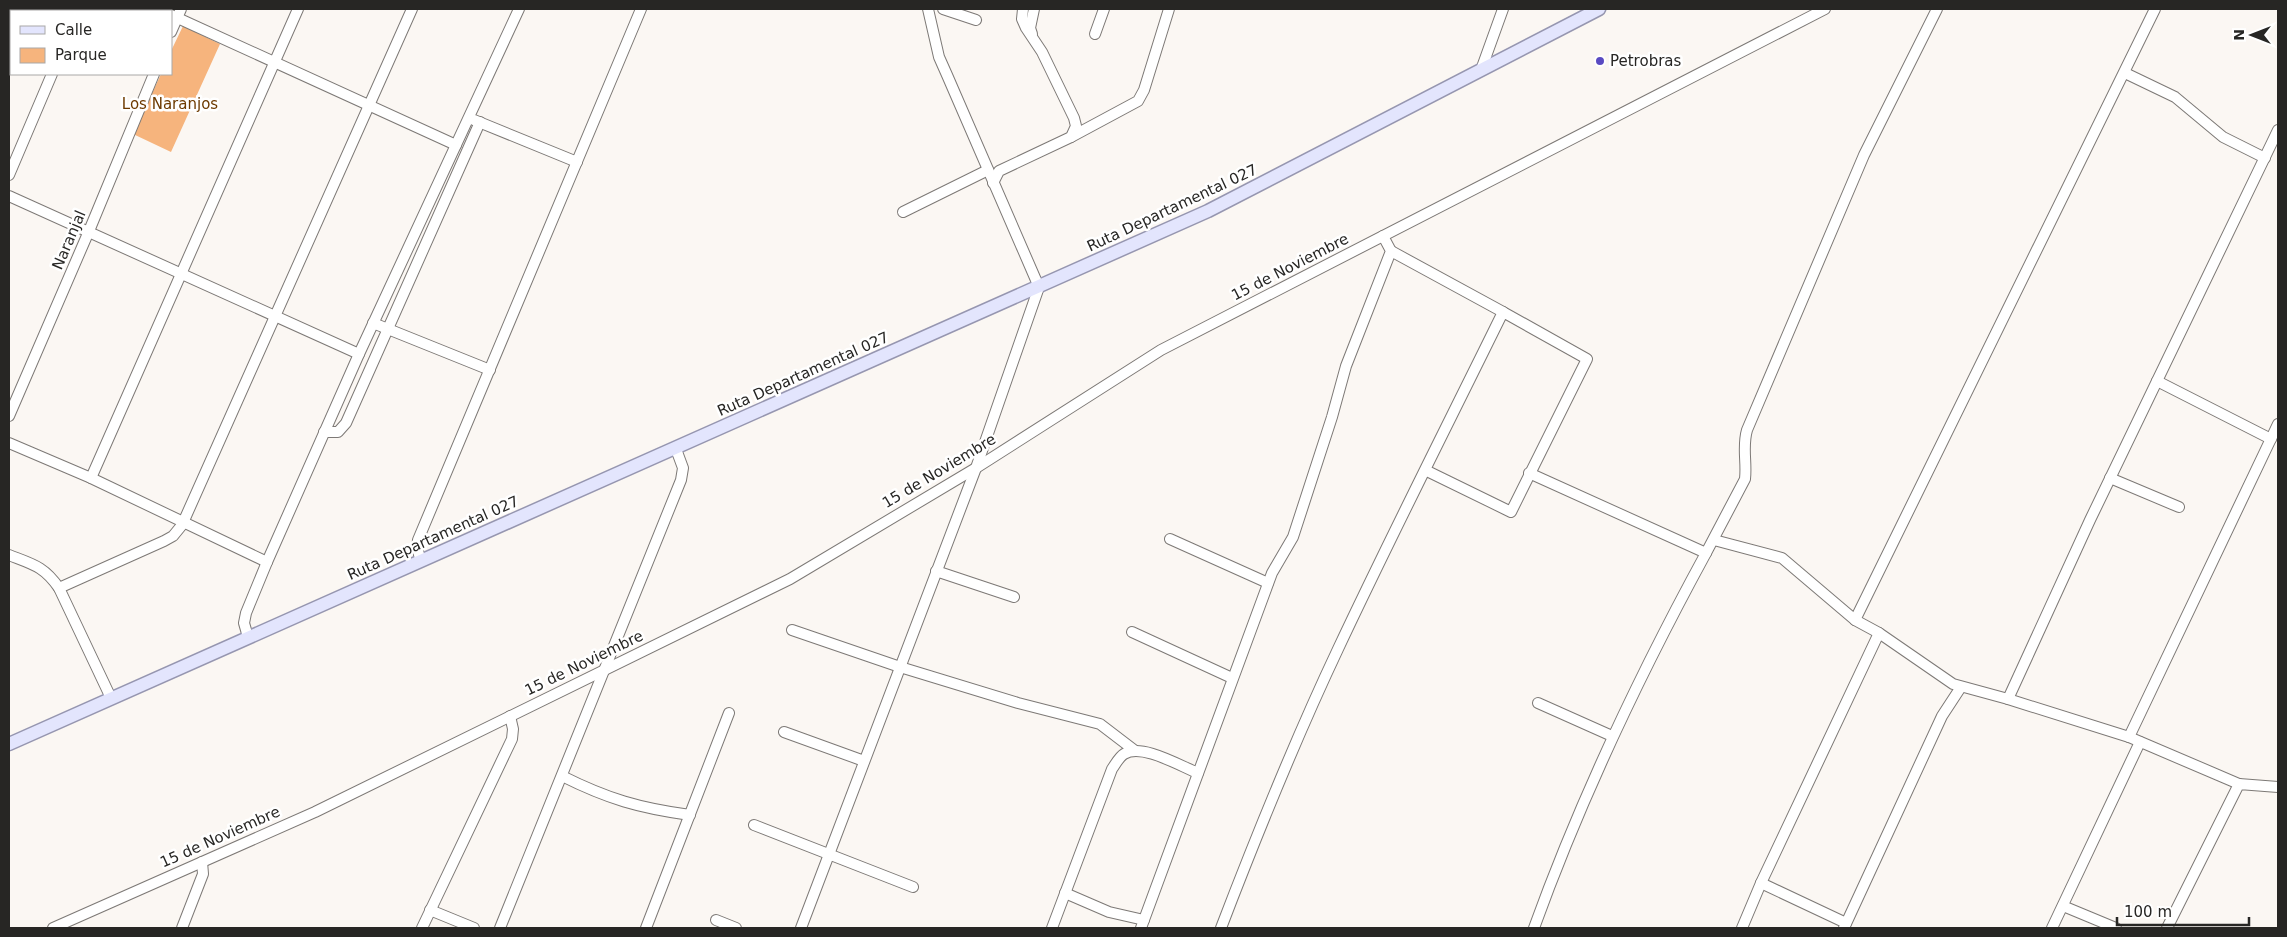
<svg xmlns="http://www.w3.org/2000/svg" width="2287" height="937" viewBox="0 0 2287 937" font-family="'DejaVu Sans',sans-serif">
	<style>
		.park { fill: #f6b47d }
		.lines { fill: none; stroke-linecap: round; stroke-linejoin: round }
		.minor-casing { stroke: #7d7976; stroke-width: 12 }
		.major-casing { stroke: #9696b0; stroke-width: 15 }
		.minor { stroke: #fff; stroke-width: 10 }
		.major { stroke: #e3e5fd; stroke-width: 12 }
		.poi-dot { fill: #594ac2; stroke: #fff; stroke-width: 2 }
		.labels { text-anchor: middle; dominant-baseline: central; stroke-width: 5; stroke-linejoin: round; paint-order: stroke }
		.poi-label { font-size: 15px; fill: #272624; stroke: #fff; text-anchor: start }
		.park-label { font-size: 15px; fill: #6d3a00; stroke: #fff }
		.street-label { font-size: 15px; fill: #272624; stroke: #fff }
	</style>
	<rect width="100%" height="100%" fill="#fbf7f3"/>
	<path class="park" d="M183,26l37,18 -49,108 -38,-18 28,-60h10v-23z"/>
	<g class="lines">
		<g class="minor-casing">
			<g id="minor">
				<path d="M158,9l5,2"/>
				<path d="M943,9l33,11"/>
				<path d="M78,11l1,-2"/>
				<path d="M171,15l285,130"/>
				<path d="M171,32l10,-23"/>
				<path d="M1032,34l-2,-6 4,-19"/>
				<path d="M1095,34l9,-25"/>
				<path d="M1481,70l22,-61"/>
				<path d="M2125,73l50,24 48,40 42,21"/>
				<path d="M474,120l103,42"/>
				<path d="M1071,137l67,-36 6,-11 25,-81"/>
				<path d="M9,175l43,-101"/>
				<path d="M993,183l6,-12 72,-34 5,-11 -2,-8 -32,-66 -16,-24 -4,-9 1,-10"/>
				<path d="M9,196l350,158"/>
				<path d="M903,212l85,-42"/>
				<path d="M1391,251l112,61"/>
				<path d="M373,323l117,47"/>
				<path d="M2157,381l114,58"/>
				<path d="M9,416l80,-185 65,-157"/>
				<path d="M324,432h14l8,-9 134,-301"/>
				<path d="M9,443l82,35 176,84"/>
				<path d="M1529,473l177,80c-66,121 -125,245 -172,375"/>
				<path d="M91,478l207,-469"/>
				<path d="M2110,478l69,29"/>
				<path d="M1170,539l98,44"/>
				<path d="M1714,540l68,18 73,62 24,13 74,51 55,15 121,38 110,47"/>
				<path d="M1706,553l39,-74c2,-17 -3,-32 2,-49l117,-275 73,-146"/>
				<path d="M9,555c23,9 35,11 50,33l52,110"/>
				<path d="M421,561l-4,-13 1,-8 223,-531"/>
				<path d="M936,571l78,26"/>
				<path d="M59,588l105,-47 9,-5 9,-11 230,-516"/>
				<path d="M1855,620l300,-611"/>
				<path d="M792,630l108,37 118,36 82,21 34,26"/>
				<path d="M1132,632l100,46"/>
				<path d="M248,637l-4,-14 2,-10 21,-51 92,-208 160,-345"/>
				<path d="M2008,699l82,-179 188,-390"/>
				<path d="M1538,703l74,33"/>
				<path d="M784,732l80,29"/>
				<path d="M2129,737l149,-313"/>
				<path d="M562,776c46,23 77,32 128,39"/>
				<path d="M754,825l159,62"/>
				<path d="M1761,883l85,40"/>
				<path d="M1065,893l44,19 35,8"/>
				<path d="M2063,906l53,22"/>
				<path d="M430,910l44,18"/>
				<path d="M716,920l20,8"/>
				<path d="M53,928l262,-116 475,-233 186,-111 185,-118 664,-341"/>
				<path d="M182,928l21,-54 -1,-12"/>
				<path d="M422,928l90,-189 1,-10 -3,-13"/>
				<path d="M500,928l181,-448 2,-12 -7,-19"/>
				<path d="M646,928l83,-215"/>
				<path d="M801,928l175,-460 63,-181 -92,-212 -8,-18 -11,-48"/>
				<path d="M1052,928l60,-159c3,-4 7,-12 12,-15 18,-11 56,12 74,19"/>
				<path d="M1141,928l131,-355 21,-36 39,-120 14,-51 45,-115 -8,-15"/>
				<path d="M1221,928c36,-94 74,-188 117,-279 53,-113 110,-225 165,-337l84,47 -76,153 -86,-42"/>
				<path d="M1742,928l19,-45 118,-250"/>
				<path d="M1844,928l98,-212 19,-29"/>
				<path d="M2052,928l88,-186"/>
				<path d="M2167,928l72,-144 39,3"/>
			</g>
		</g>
		<g class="major-casing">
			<path id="major" d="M9,744l1199,-533 391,-202"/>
		</g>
		<use href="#minor" class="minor"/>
		<use href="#major" class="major"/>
	</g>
	<circle class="poi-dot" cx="1600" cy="61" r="5"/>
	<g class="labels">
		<g class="poi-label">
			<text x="1610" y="61">Petrobras</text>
		</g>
		<g class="park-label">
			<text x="170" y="104">Los Naranjos</text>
		</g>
		<g class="street-label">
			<text transform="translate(1172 208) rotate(-25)">Ruta Departamental 027</text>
			<text transform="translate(69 240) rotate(-67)">Naranjal</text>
			<text transform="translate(1290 267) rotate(-27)">15 de Noviembre</text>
			<text transform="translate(803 374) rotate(-24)">Ruta Departamental 027</text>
			<text transform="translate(939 471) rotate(-31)">15 de Noviembre</text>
			<text transform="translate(433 538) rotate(-24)">Ruta Departamental 027</text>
			<text transform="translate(584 663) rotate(-26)">15 de Noviembre</text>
			<text transform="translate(220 837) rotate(-24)">15 de Noviembre</text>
		</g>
	</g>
	<rect width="2287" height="937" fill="none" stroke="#272624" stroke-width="20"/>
	<rect x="10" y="10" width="162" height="65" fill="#ffffff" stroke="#a9a8a7"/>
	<rect x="20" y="26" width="25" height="8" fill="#e3e5fd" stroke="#a9a8a7"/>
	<text x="55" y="35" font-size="15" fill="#272624">Calle</text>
	<rect x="20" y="48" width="25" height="15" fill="#f6b47d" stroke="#a9a8a7"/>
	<text x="55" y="60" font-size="15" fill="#272624">Parque</text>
	<g transform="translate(2252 35) rotate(270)" stroke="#ffffff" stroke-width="4" paint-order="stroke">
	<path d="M0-4L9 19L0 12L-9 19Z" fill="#272624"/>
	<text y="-8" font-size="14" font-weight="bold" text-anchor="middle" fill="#272624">N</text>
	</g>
	<path d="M2117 917v8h132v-8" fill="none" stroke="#272624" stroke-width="2.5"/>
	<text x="2124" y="917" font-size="15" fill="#272624" stroke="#ffffff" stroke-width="4" paint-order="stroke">100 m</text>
</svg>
